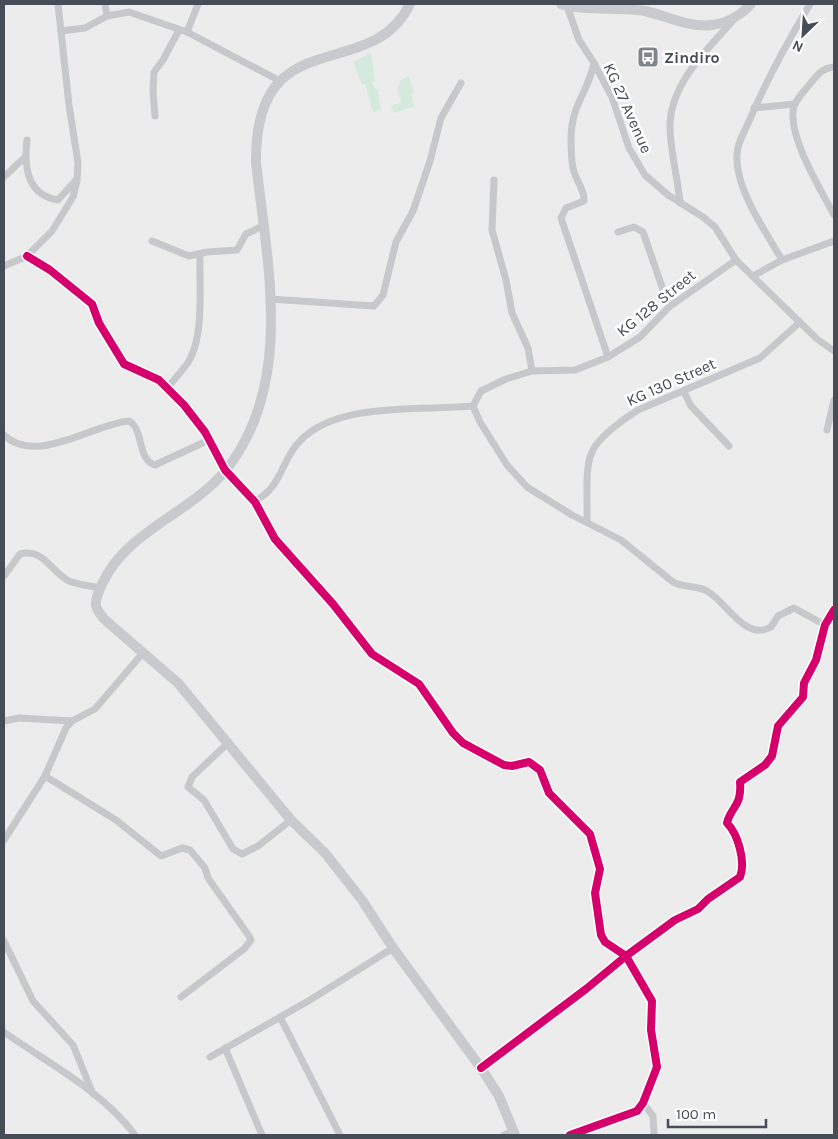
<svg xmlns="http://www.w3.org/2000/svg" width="838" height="1139" viewBox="0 0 838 1139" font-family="Karla,sans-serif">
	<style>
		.green { fill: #d3eadd }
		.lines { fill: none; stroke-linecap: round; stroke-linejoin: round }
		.street { stroke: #c7c8cb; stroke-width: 7 }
		.secondary { stroke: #c8cacd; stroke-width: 10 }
		.cycleway-casing { stroke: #fff; stroke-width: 11 }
		.cycleway { stroke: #d6006c; stroke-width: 8 }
		.labels { text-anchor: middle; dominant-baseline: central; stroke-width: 5; stroke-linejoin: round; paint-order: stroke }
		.poi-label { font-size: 16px; font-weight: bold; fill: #464d57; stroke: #fff; text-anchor: start }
		.street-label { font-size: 16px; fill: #464d57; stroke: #fff }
	</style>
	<rect width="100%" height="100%" fill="#edecec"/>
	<g class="green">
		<path d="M371,53l4,28 -3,1 3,7 3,1 3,20 -8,2 -8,-28 -3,1 -9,-23z"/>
		<path d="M409,76l5,16 -3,2 3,12 -20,7 -3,-8 10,-2 -4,-17 3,-1 -1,-4z"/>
	</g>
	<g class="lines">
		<g class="street">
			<path d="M105,4l2,12"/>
			<path d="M567,6l12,34 15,23 18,34 17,51 16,27 23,20 35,22 12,10 21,33 81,79 17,12"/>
			<path d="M61,31l24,-3 22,-12 22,-4 58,20 93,49"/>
			<path d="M187,32l11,-28"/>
			<path d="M594,63c-6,30 -22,40 -23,74 0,10 0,21 2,31 2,12 12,21 11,33l-18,7 -5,10 47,139"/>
			<path d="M834,67c-12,1 -17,8 -24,17 -5,6 -13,14 -16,22 -8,28 27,84 40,109"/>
			<path d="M754,108l41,-4"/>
			<path d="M155,116l-2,-25 1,-19 9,-12 16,-30"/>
			<path d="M27,140c-3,25 -1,55 31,60l18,-20"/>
			<path d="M4,177l21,-20"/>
			<path d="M494,180l-2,50 14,50 6,33 16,35 4,23"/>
			<path d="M680,203c-2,-25 -11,-56 -10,-81 3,-42 38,-72 64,-103"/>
			<path d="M618,232l16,-5 9,5 26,75"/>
			<path d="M152,241l37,15 18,-4 30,-2 9,-16 17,-8"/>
			<path d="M27,256l23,14 42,34 7,19 25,41 35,16 25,25 21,27 20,38 30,32 20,37 58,65 39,50 47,30 34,49 10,10 41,22 8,1 17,-4 11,8 9,23 41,41 10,35 -5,24 6,42 4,7 21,14 26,45 -1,29 6,37 -14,36 -6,8 -67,24"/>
			<path d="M782,260c-16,-28 -47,-71 -45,-105 0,-12 8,-24 13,-36 17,-40 38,-78 60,-115"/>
			<path d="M4,266l23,-10 25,-25 21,-34 4,-16 1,-18 -9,-58 -11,-101"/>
			<path d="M753,276l29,-16 52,-19"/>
			<path d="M270,299l104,7 9,-11 13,-53 17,-31 17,-50 11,-43 20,-35"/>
			<path d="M167,388c7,-8 14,-16 20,-24 18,-26 12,-79 13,-110"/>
			<path d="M684,392l7,14 38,40"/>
			<path d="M473,406l7,16 27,43 20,22 45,28 49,25 52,42c11,6 23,3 34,9 19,10 38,51 64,36l7,-11 16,-8 31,17"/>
			<path d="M473,406l8,-15 25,-12 26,-8 43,-1 33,-13 32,-20 29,-30 67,-47"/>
			<path d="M827,430l7,-30"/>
			<path d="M4,435c32,31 89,-11 125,-14 15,8 8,39 26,44l54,-25"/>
			<path d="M255,502c6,-5 13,-9 17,-15 11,-14 15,-34 28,-46 38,-40 122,-30 173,-35"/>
			<path d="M587,522c1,-19 -3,-53 5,-70 6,-15 33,-34 46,-42l122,-52 40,-36"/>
			<path d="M4,576l16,-22c24,-6 30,17 49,27 9,4 22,5 31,7"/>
			<path d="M142,654l-47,55 -23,12 -6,7 -21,48 71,44 45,36 21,-8 8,2 15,18 3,10 41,58 2,4 -7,9 -63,48"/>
			<path d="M4,721l15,-3 53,3"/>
			<path d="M228,743l-36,34 -4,10 16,13 29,49 9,5 16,-8 33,-26"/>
			<path d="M4,840l41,-64"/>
			<path d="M4,941l29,60 40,44 20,49"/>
			<path d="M280,1017l60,118"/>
			<path d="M4,1032c45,32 97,58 131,103"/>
			<path d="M225,1048l37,87"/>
			<path d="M210,1057l100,-57 83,-52"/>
			<path d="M481,1068l105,-79 40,-33 49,-36 23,-11 10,-10 32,-22c6,-15 -2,-43 -13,-54 4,-17 15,-16 13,-41l25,-17 7,-9 6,-30 25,-29 1,-14 12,-23 9,-35 9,-15"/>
			<path d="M643,1103l10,13 1,19"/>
			<path d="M504,1135l9,-4"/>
		</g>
		<g class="secondary">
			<path d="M410,4c-40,82 -155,14 -154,158 11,101 39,221 -30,308 -36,44 -99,60 -124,114 -3,7 -7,14 -6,22 1,4 5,9 8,13l74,64 113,137 34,33 37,47 31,48 88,120 18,28 16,39"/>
			<path d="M561,4c20,7 60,3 84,7 22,5 44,17 67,14 15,-2 29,-10 39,-21"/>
		</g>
		<g class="cycleway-casing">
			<g id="cycleway">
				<path d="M27,256l23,14 42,34 7,19 25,41 35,16 25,25 21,27 20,38 30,32 20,37 58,65 39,50 47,30 34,49 10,10 41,22 8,1 17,-4 11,8 9,23 41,41 10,35 -5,24 6,42 4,7 21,14 26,45 -1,29 6,37 -14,36 -6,8 -67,24"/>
				<path d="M481,1068l105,-79 40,-33 49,-36 23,-11 10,-10 32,-22c6,-15 -2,-43 -13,-54 4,-17 15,-16 13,-41l25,-17 7,-9 6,-30 25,-29 1,-14 12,-23 9,-35 9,-15"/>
			</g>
		</g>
		<use href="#cycleway" class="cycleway"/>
	</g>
	<defs>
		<g id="bus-square" transform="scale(1.125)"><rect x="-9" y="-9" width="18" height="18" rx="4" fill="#80858b" stroke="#fff"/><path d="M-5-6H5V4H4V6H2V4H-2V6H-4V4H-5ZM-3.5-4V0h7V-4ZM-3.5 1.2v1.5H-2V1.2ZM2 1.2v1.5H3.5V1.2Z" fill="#fff"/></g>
	</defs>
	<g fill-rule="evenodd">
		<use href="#bus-square" x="648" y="57"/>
	</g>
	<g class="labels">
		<g class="poi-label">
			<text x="664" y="57">Zindiro</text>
		</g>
		<g class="street-label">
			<text transform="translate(628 108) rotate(66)">KG 27 Avenue</text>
			<text transform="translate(656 303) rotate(-39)">KG 128 Street</text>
			<text transform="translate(671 382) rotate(-24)">KG 130 Street</text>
		</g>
	</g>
	<rect width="838" height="1139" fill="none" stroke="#464d57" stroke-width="10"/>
	<g transform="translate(803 35) rotate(205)" stroke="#ffffff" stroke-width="4" paint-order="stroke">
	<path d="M0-4L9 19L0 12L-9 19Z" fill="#464d57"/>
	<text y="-8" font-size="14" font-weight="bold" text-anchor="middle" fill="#464d57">N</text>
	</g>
	<path d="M668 1119v8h98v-8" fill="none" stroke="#464d57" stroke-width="2.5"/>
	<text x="676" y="1119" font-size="15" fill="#464d57" stroke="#ffffff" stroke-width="4" paint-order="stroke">100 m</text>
</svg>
